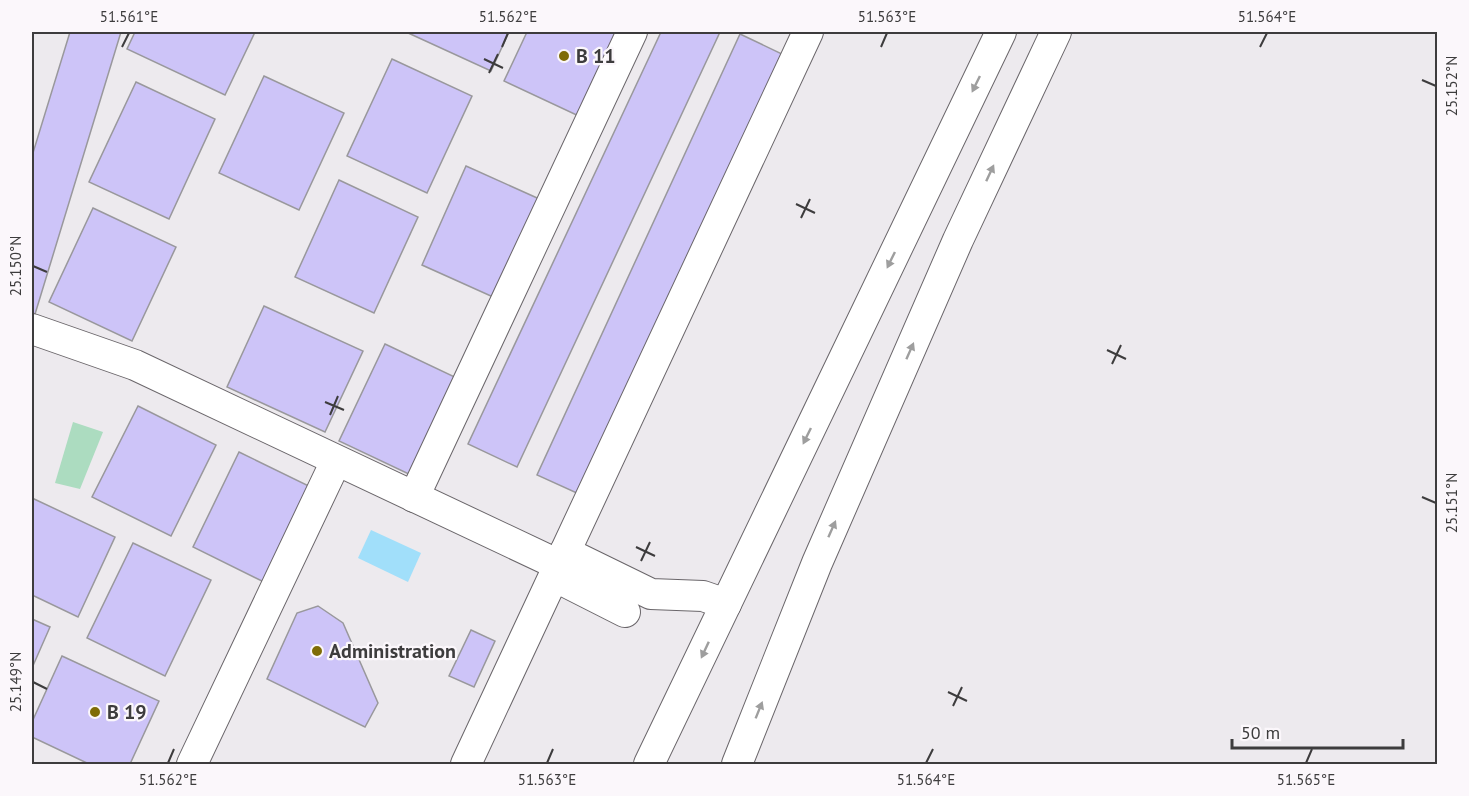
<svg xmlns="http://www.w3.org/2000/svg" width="1469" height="796" viewBox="0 0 1469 796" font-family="'PT Sans',sans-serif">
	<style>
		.green { fill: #acdcc0 }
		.water { fill: #a1dffa }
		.building { fill: #cdc4f8; stroke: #99989c; stroke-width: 1.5 }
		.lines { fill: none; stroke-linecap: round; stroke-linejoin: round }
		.minor-casing { stroke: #6a666a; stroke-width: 32 }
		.minor { stroke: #fff; stroke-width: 30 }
		.oneway { fill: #9e9e9e }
		.ticks { fill: none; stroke: #3d3c3d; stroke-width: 2 }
		.poi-dot { fill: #7f6c07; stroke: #fbf7fb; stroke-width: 2 }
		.labels { text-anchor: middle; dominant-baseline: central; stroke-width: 4.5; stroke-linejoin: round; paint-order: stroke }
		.poi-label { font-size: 20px; font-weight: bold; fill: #3d3c3d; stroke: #fbf7fb; text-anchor: start }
		.neatline { fill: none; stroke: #3d3c3d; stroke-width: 2 }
		.ticks-label { font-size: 15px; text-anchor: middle; fill: #3d3c3d }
	</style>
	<rect width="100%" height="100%" fill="#edeaee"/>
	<path class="green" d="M73,422l30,10 -23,57 -25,-6z"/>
	<path class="water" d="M371,530l50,23 -13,29 -50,-24z"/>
	<g class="building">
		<path d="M70,32h51l-89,292v-168z"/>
		<path d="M135,32h120l-30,63 -98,-46z"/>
		<path d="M406,32h103l-18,39z"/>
		<path d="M527,32h97l-41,86 -79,-37z"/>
		<path d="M661,32h59l-203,435 -49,-23z"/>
		<path d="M740,34l42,20 -203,440 -42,-19z"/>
		<path d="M392,59l80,37 -45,97 -80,-37z"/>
		<path d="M264,76l80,37 -45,97 -80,-37z"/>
		<path d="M136,82l79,37 -46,100 -80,-37z"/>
		<path d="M466,166l80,36 -44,99 -80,-36z"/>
		<path d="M339,180l79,37 -44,96 -79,-36z"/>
		<path d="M93,208l83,39 -44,94 -83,-39z"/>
		<path d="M264,306l99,45 -38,81 -98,-45z"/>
		<path d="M385,344l74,35 -46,97 -74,-35z"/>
		<path d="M138,406l78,39 -45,91 -79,-39z"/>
		<path d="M239,452l76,37 -47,95 -75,-37z"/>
		<path d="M32,498l83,39 -37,80 -46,-22z"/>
		<path d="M133,543l78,37 -46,96 -78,-38z"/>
		<path d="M318,606l25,17 35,80 -13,24 -98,-48 30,-66z"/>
		<path d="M32,619l18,8 -18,41z"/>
		<path d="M471,630l24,11 -21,46 -25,-11z"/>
		<path d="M62,656l97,45 -29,63h-41l-57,-27v-15z"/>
	</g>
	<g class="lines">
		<g class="minor-casing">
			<g id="minor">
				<path d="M32,329l103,36 424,200"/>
				<path d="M414,497l218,-465"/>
				<path d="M565,552l86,42 52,2 23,8"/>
				<path d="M554,576l71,36"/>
				<path d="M192,764l144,-303"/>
				<path d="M466,764l342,-732"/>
				<path d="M649,764l352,-732"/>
				<path d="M737,764l80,-201 141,-323 98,-208"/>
			</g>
		</g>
		<use href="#minor" class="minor"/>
	</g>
	<defs><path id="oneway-solid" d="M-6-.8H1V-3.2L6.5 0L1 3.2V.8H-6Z" transform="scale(1.5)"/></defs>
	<g class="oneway">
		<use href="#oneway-solid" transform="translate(976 84) rotate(116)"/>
		<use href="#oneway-solid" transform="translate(990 173) rotate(-65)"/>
		<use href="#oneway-solid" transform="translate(891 260) rotate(116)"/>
		<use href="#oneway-solid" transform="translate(910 351) rotate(-66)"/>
		<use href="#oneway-solid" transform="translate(807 436) rotate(116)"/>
		<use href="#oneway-solid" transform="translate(832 529) rotate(-66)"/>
		<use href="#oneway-solid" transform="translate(705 650) rotate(115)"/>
		<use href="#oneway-solid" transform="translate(759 710) rotate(-68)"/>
	</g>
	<path class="ticks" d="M122,47l7,-14M502,47l6,-14M881,47l6,-14M1260,47l7,-14M484,59l19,9M489,73l9,-19M1422,80l14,6M796,204l19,9M801,218l9,-19M33,266l14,6M1107,350l19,9M1112,364l9,-19M325,402l19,8M330,415l8,-19M1422,497l14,6M636,547l19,9M641,561l9,-19M33,682l14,7M948,692l19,9M953,706l9,-19M168,763l6,-14M547,763l6,-14M926,763l7,-14M1306,763l6,-14"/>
	<g class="poi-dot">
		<circle cx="564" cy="56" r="6"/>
		<circle cx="317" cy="651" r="6"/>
		<circle cx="95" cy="712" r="6"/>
	</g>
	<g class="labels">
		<g class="poi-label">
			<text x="576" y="56">B 11</text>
			<text x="329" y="651">Administration</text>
			<text x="107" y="712">B 19</text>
		</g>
	</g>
	<rect width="1469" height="796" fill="none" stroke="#fbf7fb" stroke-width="66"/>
	<path d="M1232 739v9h171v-9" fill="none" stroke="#3d3c3d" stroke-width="3"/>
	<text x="1241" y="739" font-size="18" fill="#3d3c3d" stroke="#fbf7fb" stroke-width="4.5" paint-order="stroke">50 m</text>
	<rect x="33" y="33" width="1403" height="730" class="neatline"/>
	<g class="ticks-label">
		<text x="129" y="22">51.561°E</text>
		<text x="508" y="22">51.562°E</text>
		<text x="887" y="22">51.563°E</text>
		<text x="1267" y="22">51.564°E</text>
		<text transform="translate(1452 86) rotate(-90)" y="5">25.152°N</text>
		<text transform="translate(16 266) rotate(-90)" y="5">25.150°N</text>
		<text transform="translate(1452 503) rotate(-90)" y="5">25.151°N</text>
		<text transform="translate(16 682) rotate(-90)" y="5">25.149°N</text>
		<text x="168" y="785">51.562°E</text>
		<text x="547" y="785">51.563°E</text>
		<text x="926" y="785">51.564°E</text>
		<text x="1306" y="785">51.565°E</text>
	</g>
</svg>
